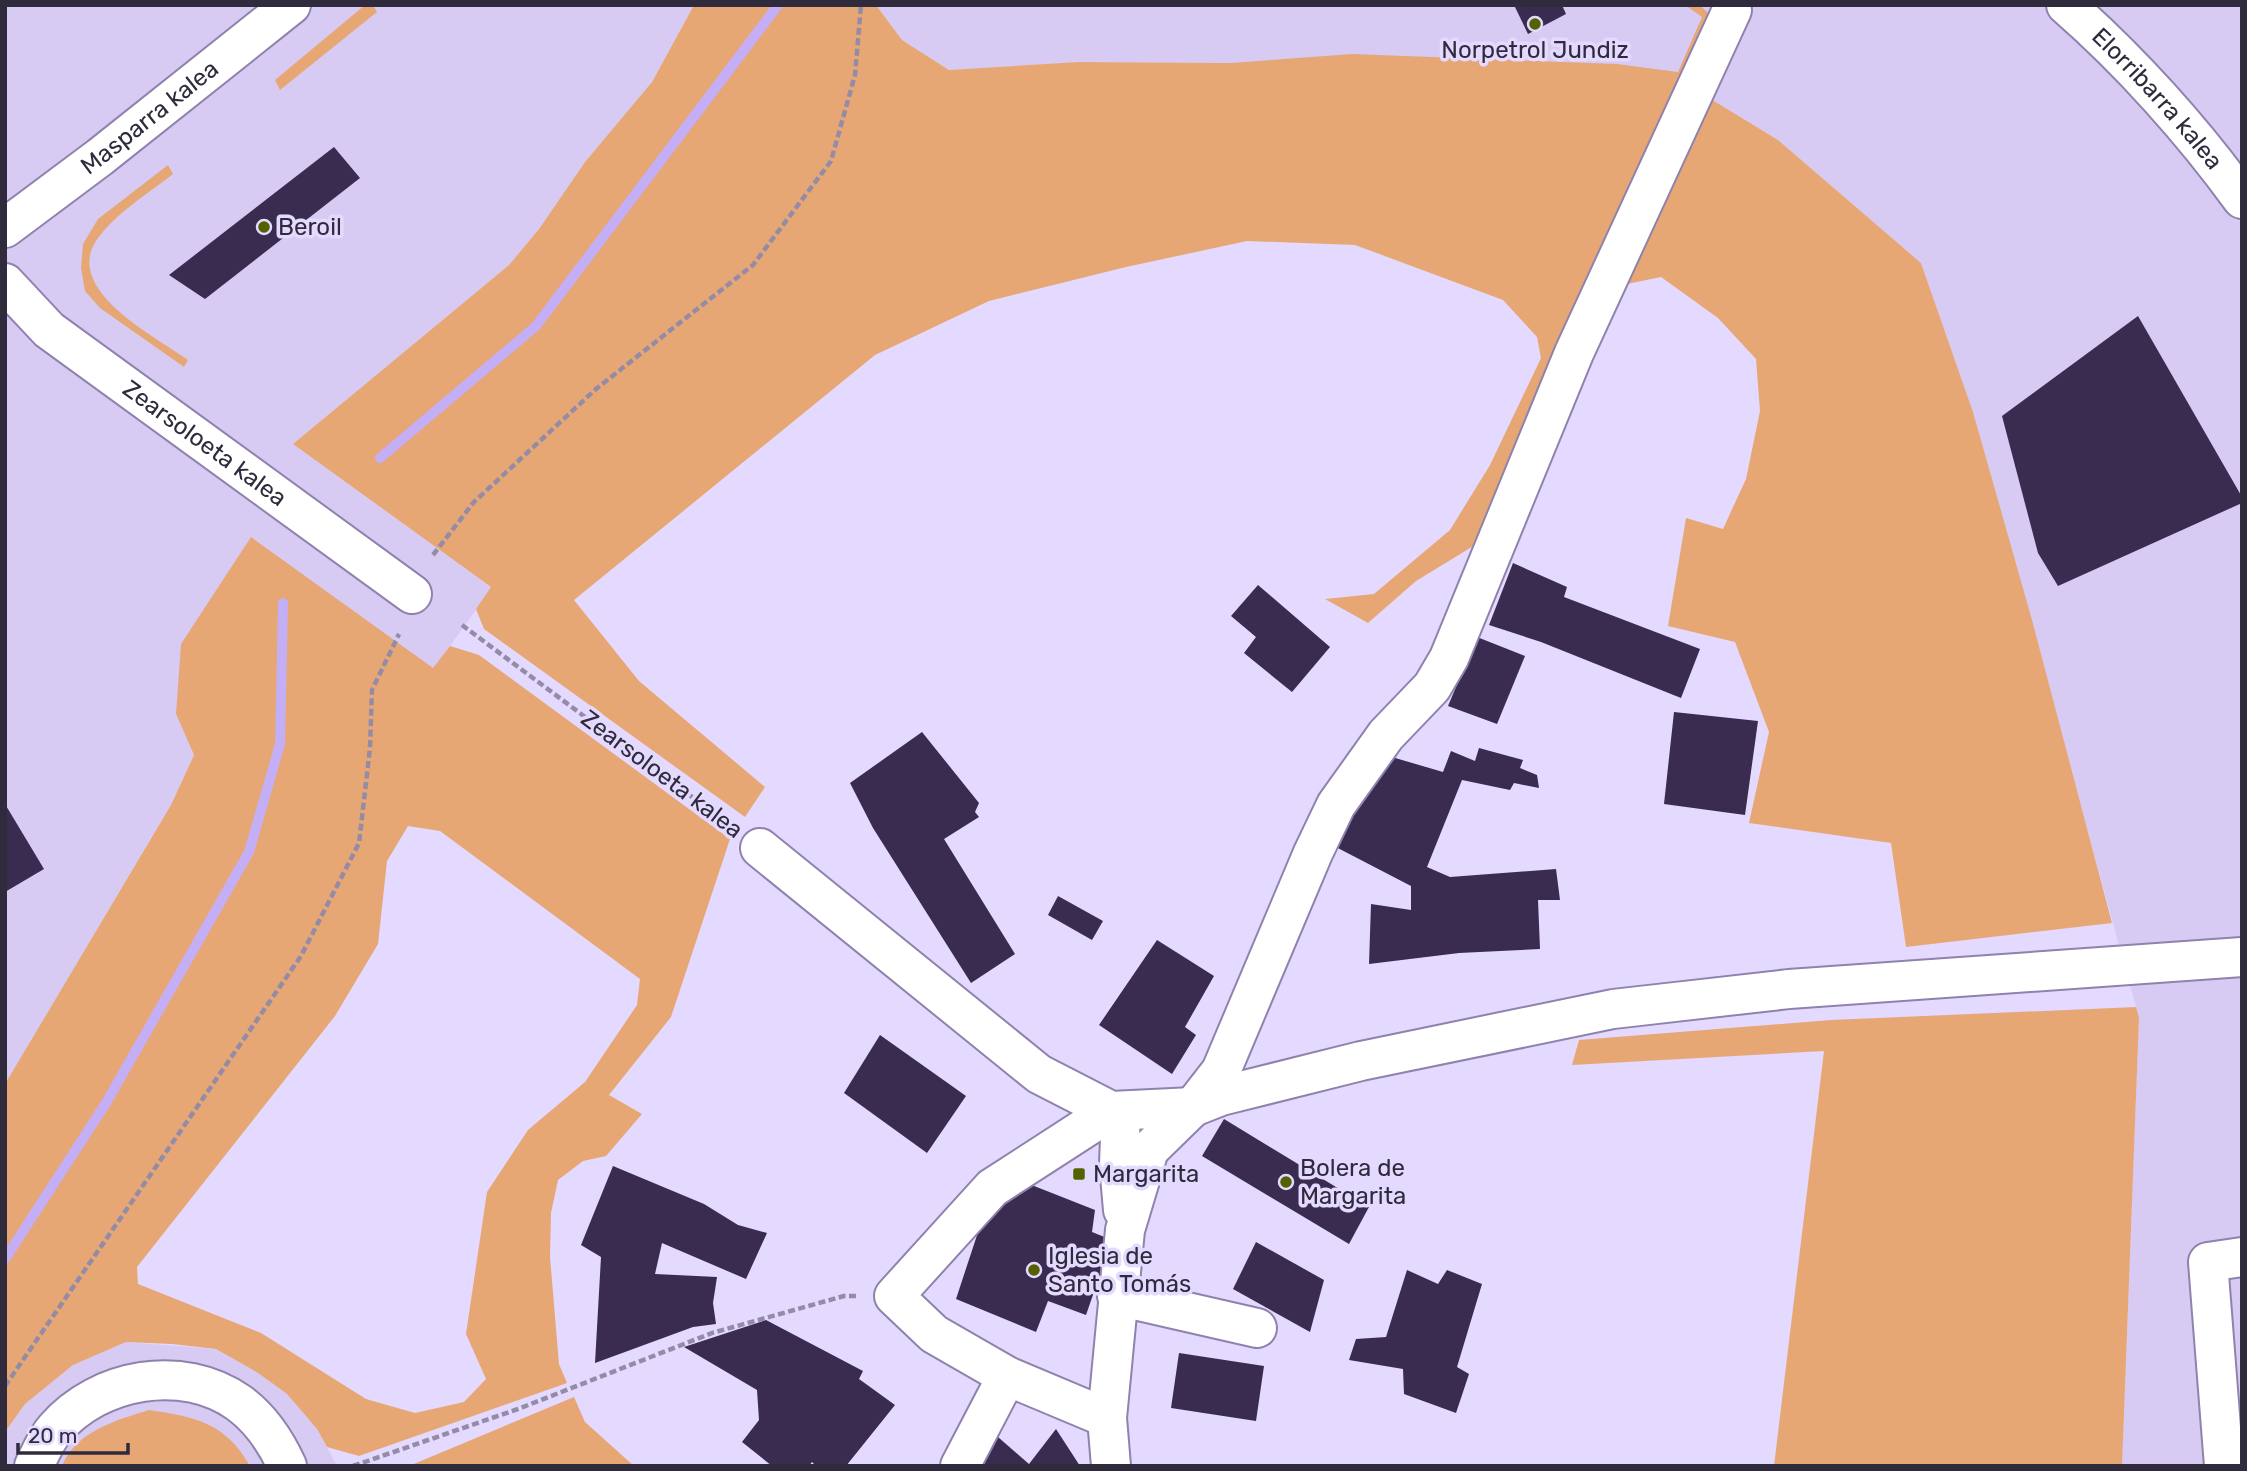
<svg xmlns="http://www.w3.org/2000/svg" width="2247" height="1471" viewBox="0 0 2247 1471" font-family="Rubik,sans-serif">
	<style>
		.built { fill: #d7cbf4 }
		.green { fill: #e7a775; fill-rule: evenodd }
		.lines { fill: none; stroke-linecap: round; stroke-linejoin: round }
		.stream { stroke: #c4aef5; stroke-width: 10 }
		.building { fill: #392c50 }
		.minor-casing { stroke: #8f82ac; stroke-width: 42 }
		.path { stroke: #948ba7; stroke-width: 4.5; stroke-dasharray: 7 3.5; stroke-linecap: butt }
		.minor { stroke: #fff; stroke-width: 38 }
		.poi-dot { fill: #536101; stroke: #e4d9fe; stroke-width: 2.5 }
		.labels { text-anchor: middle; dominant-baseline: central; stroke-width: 7; stroke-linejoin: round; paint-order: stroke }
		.poi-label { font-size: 24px; fill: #302b3c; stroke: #e4d9fe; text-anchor: start }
		.street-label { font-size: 24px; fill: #302b3c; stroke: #e4d9fe }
	</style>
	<rect width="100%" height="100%" fill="#e4d9fe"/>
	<g class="built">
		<path d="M5,5h689l-42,77 -67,80 -46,67 -30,36 -216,179 199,144 -59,81 -182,-132 -75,177 18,41 -23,50 -166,279z"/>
		<path d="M876,5h1366v1461h-120l17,-448 -166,-606 -52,-149 -143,-123 -91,-56 -456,-21 -153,-1 -129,8 -47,-30z"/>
		<path d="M126,1342l90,7 42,24 29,21 30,35 20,37h-332v-34l20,-28 48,-39z"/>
	</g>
	<g class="green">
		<path d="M365,5h8l4,7 -97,78 -5,-10z"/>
		<path d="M694,5h182l26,35 47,30 129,-8 153,1 121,-9 265,10 61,8 24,-55 -17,-12h15l10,10 -235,530 -59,36 -48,42 -43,-24 49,-5 76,-64 40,-65 51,-107 -4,-21 -34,-37 -148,-55 -108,-4 -121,26 -137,34 -114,54 -301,245 65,81 126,106 -20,30 -261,-188 -8,-20 15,-22 -198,-143 216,-179 30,-36 46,-67 67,-80z"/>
		<path d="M1706,96l72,44 143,123 52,149 59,208 80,303 -206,24 -15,-104 -142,-20 20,-91 -34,-90 -67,-16 18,-108 37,11 23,-50 14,-68 -4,-52 -38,-41 -57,-41 -44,9z"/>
		<path d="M168,165l5,9c-25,20 -59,40 -77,67 -32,50 60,96 92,119l-4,7 -84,-59 -15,-17 -4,-23 2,-24 15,-25z"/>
		<path d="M251,537l182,131 17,-22 29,9 251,184 -59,178 -62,78 33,19 -36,42 -23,5 -25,19 -7,33 -1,44 9,107 8,19 -208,73 -32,-9 -10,-18 -30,-35 -29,-21 -42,-24 -44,-5 -46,-2 -53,23 -48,39 -20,28v-348l166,-279 23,-50 -18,-41 5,-70zM408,826l32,5 200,148 -3,26 -52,77 -57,48 -41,62 -21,142 20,45 -22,23 -49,11 -49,-14 -105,-66 -123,-49 -1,-17 198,-251 43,-72 9,-83z"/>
		<path d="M2136,1007l3,11 -17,448h-348l50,-415 -252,14 7,-25 252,-20z"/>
		<path d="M574,1397l11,25 49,44h-225z"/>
		<path d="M149,1410c46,7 76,12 101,56h-188c14,-35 55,-46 87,-56z"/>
	</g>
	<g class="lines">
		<g class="stream">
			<path d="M380,458l156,-132 242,-321"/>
			<path d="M5,1259l101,-156 143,-251 31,-108 3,-141"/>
		</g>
	</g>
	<g class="building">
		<path d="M1514,5h48l4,9 -38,20z"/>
		<path d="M334,147l26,31 -155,121 -36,-24z"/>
		<path d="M2138,316l104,181v6l-184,83 -20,-33 -36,-137z"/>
		<path d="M1513,563l54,24 -3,10 136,52 -19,49 -140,-56 -52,-17z"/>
		<path d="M1258,585l72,62 -38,45 -48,-39 12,-16 -25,-21z"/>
		<path d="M1477,637l48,19 -28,68 -49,-18z"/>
		<path d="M1674,712l84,9 -13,94 -81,-11z"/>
		<path d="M922,732l57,71 -4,9 4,5 -35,22 71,115 -44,29 -98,-155 -23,-45z"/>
		<path d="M1479,748l44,12 -3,8 17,7 2,13 -25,-5 -4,7 -48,-10 -35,87 23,10 106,-8 4,31h-22l2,49 -81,4 -90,11 2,-60 40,6v-24l-79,-41 53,-90 58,17 8,-21 24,10z"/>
		<path d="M5,804l39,65 -39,23z"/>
		<path d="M1058,896l45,25 -11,19 -44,-25z"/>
		<path d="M1157,940l57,36 -29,51 11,8 -24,39 -73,-49z"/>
		<path d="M880,1035l86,61 -39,57 -83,-60z"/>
		<path d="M1224,1119l145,88 -20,37 -147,-88z"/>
		<path d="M613,1166l91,38 34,21 29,8 -21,46 -84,-36 -7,31 62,3 -4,26 3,21 -23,3 -98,36 6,-106 -20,-12z"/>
		<path d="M1024,1182l71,28 -3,22 20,8 -26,75 -38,-14 -12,31 -80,-33 31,-94z"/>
		<path d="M1256,1242l68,38 -14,52 -77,-43z"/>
		<path d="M1407,1270l31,14 9,-14 35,14 -25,83 12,7 -13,39 -52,-19 -1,-25 -54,-9 7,-21 30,-2z"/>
		<path d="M766,1320l97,51 -4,8 36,26 -49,61h-30l-4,-4 -3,4h-37l-30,-24 17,-22 -2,-30 -73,-43z"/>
		<path d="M1179,1353l85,13 -8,55 -85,-13z"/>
		<path d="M1056,1429l24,37h-100l18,-29 31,27z"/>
	</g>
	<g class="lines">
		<g class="minor-casing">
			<g id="minor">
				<path id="s1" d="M2066,5c63,55 127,126 176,194"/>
				<path id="s2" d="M5,228l95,-71 191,-152"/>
				<path id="s3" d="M5,283l44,47 363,264"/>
				<path d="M760,848l279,226 72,37 82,-4 28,-11 140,-35 252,-52 176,-20 453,-32"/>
				<path d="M1121,1111l-2,53 4,46"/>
				<path d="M1117,1296l140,32"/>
				<path d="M1107,1418l-100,-42 -73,-42 -40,-38 98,-108 119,-77"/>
				<path d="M34,1466c6,-12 12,-27 21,-37 44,-51 128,-66 184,-26 22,16 37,39 48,63"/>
				<path d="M960,1466l47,-90"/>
				<path d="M1111,1466l-4,-48 18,-188 24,-80 44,-43 28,-36 92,-218 23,-48 50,-70 46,-48 17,-29 125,-305 158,-343"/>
				<path d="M2224,1466l-16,-204 34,-5"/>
			</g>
		</g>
		<g class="path">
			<path d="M433,555l41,-53 122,-113 157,-124 78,-104 24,-86 6,-70"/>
			<path d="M462,625l269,201"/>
			<path d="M5,1386l296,-430 58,-113 11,-95 2,-58 27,-56"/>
			<path d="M353,1466l165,-57 194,-76 132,-37h14"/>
		</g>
		<use href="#minor" class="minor"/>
	</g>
	<g class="poi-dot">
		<circle cx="1535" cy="24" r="7"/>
		<circle cx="264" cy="227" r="7"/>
		<rect x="1072" y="1167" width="14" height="14" rx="3.5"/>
		<circle cx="1286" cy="1182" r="7"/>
		<circle cx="1034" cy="1270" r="7"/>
	</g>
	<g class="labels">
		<g class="poi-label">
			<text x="1535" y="50" text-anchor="middle">Norpetrol Jundiz</text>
			<text x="278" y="227">Beroil</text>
			<text x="1300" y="1168">Bolera de<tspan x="1300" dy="28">Margarita</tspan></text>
			<text x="1093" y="1174">Margarita</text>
			<text x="1048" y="1256">Iglesia de<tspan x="1048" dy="28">Santo Tomás</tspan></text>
		</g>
		<g class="street-label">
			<text stroke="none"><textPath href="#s1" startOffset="131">Elorribarra kalea</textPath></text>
			<text stroke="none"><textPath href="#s2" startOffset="182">Masparra kalea</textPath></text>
			<text stroke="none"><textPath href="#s3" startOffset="257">Zearsoloeta kalea</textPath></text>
			<text transform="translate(662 774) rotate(37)">Zearsoloeta kalea</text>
		</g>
	</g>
	<rect width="2247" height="1471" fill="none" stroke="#302b3c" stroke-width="14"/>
	<path d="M18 1443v10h110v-10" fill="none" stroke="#302b3c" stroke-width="3.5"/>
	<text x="28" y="1443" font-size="21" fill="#302b3c" stroke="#e4d9fe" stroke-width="5" paint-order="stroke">20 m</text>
</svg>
